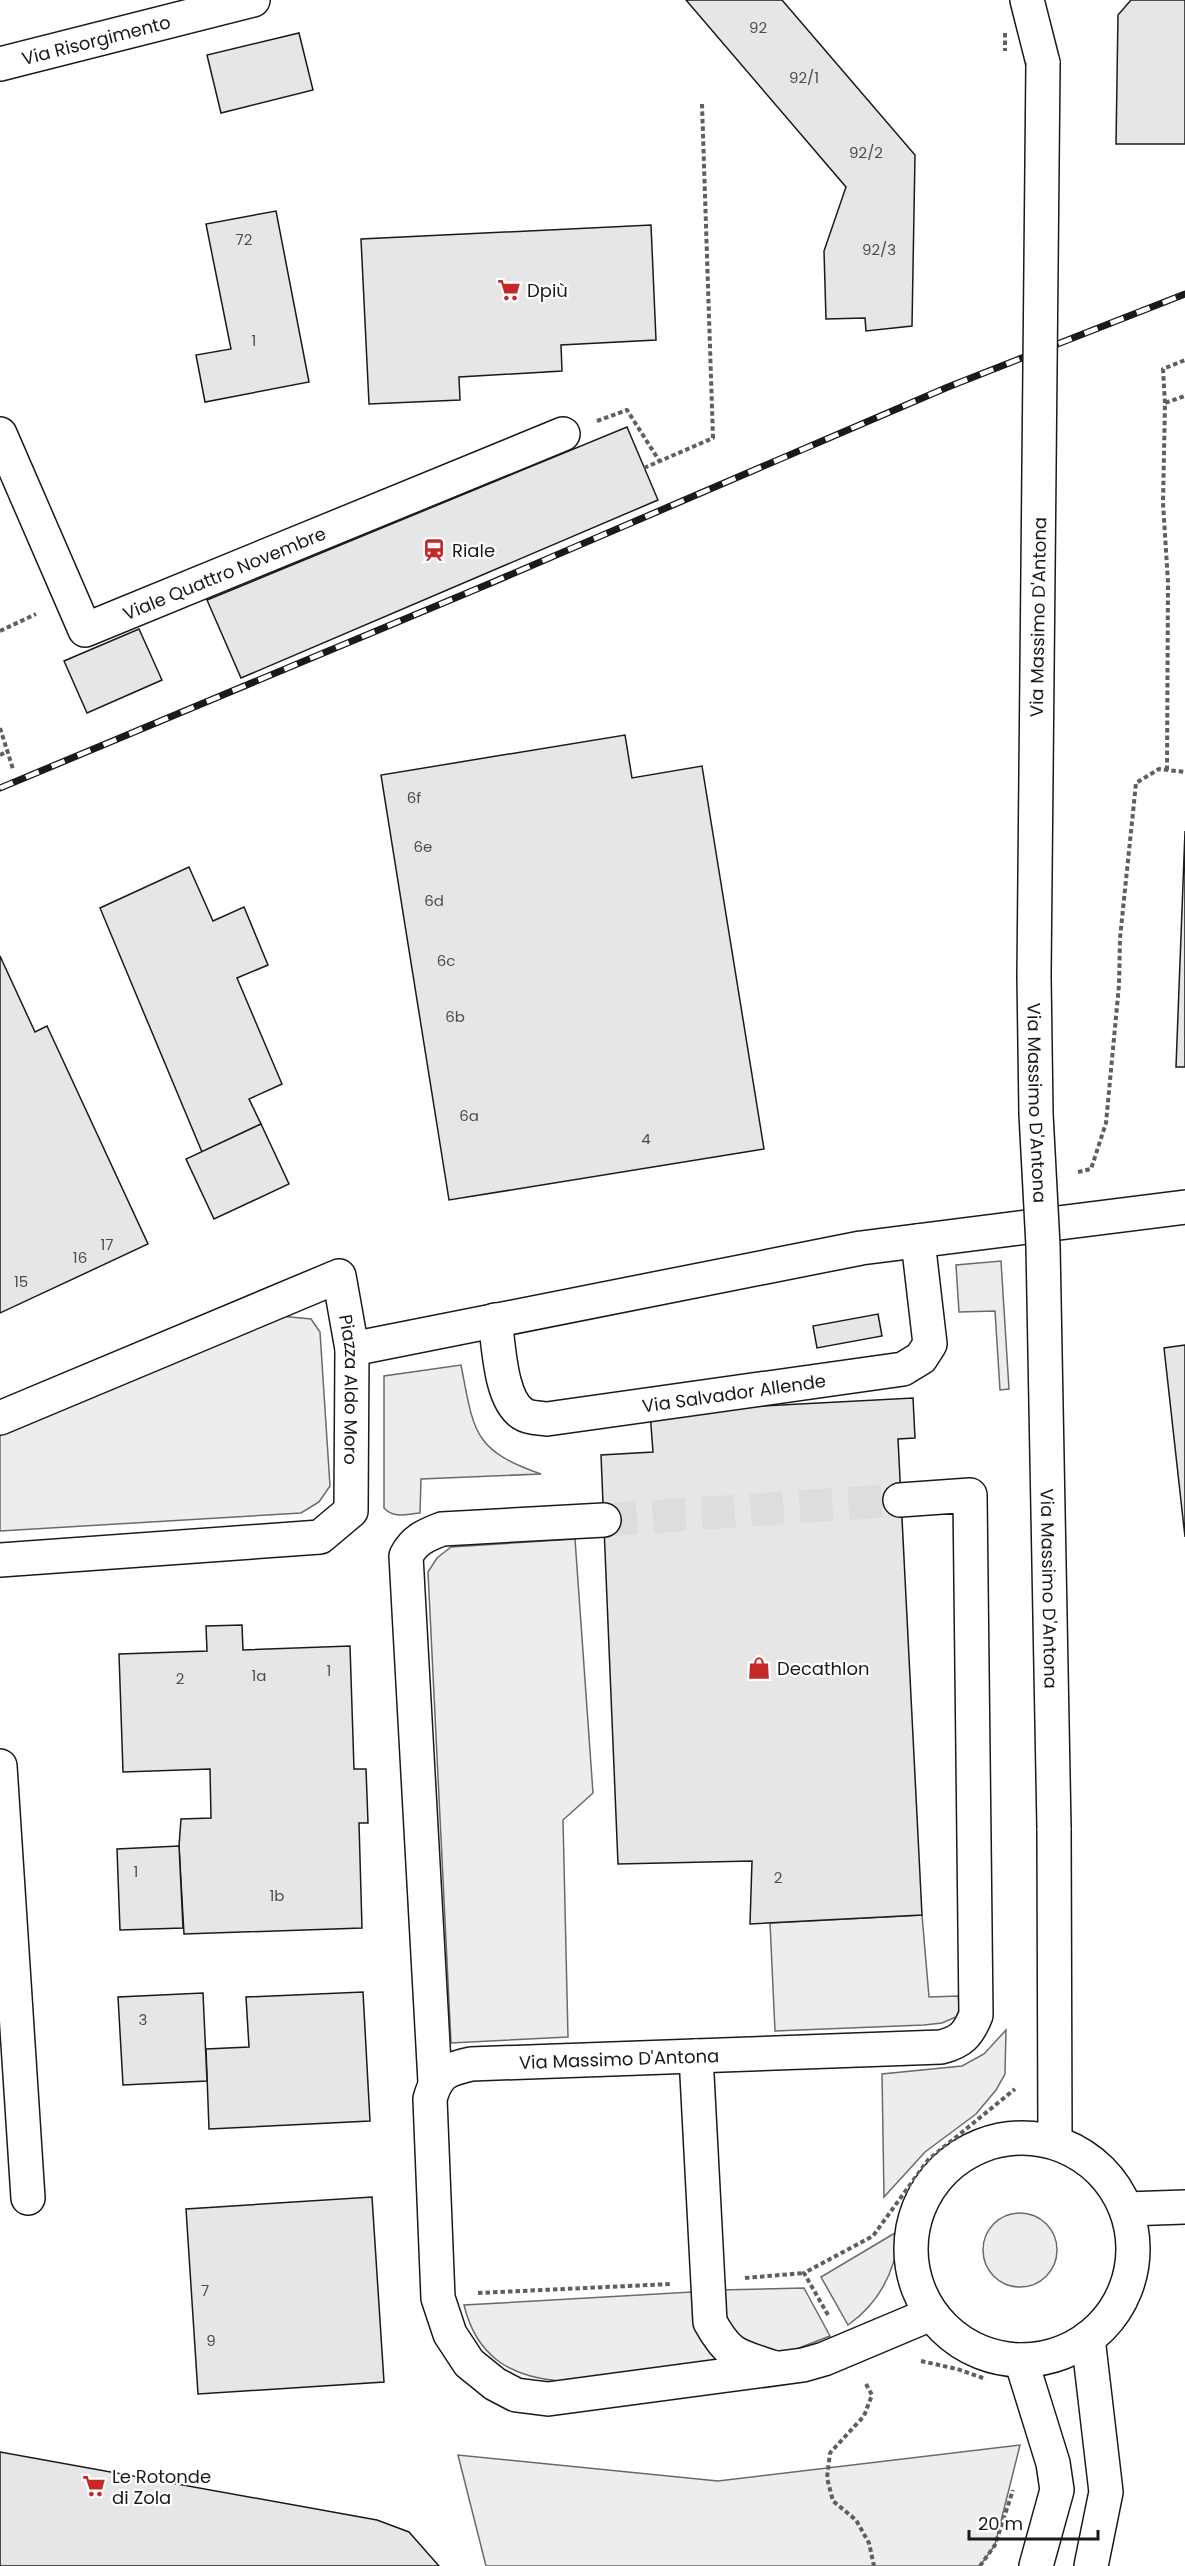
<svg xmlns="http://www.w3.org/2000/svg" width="1185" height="2566" viewBox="0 0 1185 2566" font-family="Poppins,sans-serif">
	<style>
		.green { fill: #ededed; stroke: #6a6a6a; stroke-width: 1.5 }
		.building { fill: #e6e6e6; stroke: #1a1a1a; stroke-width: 1.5 }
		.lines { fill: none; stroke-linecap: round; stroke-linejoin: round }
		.minor-tunnel { stroke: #ddd; stroke-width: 33; stroke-dasharray: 33 16; stroke-linecap: butt }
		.minor-casing { stroke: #1a1a1a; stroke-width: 36 }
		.major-casing { stroke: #1a1a1a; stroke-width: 36 }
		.path { stroke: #5f5f5f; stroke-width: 4; stroke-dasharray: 4.5 3; stroke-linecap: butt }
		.minor { stroke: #fff; stroke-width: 33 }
		.major { stroke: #fff; stroke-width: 33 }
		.rail-casing { stroke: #1a1a1a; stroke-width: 7 }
		.rail { stroke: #fff; stroke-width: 4.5; stroke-dasharray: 14; stroke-linecap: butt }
		.minor-bridge-casing { stroke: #1a1a1a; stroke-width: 36; stroke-linecap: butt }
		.path-bridge { stroke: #5f5f5f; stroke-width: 4; stroke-dasharray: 4.5 3; stroke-linecap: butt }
		.minor-bridge { stroke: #fff; stroke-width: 33 }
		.labels { text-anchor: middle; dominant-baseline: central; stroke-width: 4.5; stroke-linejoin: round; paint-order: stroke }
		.number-label { font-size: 15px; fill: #4d4d4d }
		.street-label { font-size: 18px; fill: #1a1a1a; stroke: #fff }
		.poi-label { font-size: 18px; fill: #1a1a1a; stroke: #fff; text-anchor: start }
	</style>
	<rect width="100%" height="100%" fill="#fff"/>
	<g class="green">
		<path d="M1001,1261l8,128 -9,1 -5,-79 -36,1 -3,-47z"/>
		<path d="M280,1316l31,3 9,13 10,154 -11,16 -18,11 -301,18v-99z"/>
		<path d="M461,1365c13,66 11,85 80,109l-120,5 -1,34c-13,1 -26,6 -36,-5v-132z"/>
		<path d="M575,1539l18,254 -30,27 5,217 -117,6 -23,-471 9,-14 14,-11z"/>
		<path d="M922,1915l7,82 29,-1 2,12 -4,9 -14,6 -18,2 -149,6 -5,-108z"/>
		<path d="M1006,2030l-1,44 -9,16 -20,24 -51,38 -41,45 -2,-123 80,-8 22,-12z"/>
		<circle cx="1020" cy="2250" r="37"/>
		<path d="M900,2230c-4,40 -19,72 -52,95l-27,-48z"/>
		<path d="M804,2288l26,48 -44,17 -19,1 -32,-20 -11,-19 -4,-25z"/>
		<path d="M692,2292l3,26 27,44 -163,19c-50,-4 -83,-26 -95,-76z"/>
		<path d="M1020,2445l-25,100 -15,21h-494l-28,-111 260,26z"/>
	</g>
	<g class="building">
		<path d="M686,0h96l133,155 -3,171 -46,5 -1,-13 -39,1 -2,-68 22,-64z"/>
		<path d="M1131,0h54v144h-69l2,-129z"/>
		<path d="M299,33l14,57 -92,23 -14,-58z"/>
		<path d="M276,211l33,171 -104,20 -9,-47 35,-6 -25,-125z"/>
		<path d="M651,225l5,115 -95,5 1,26 -103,6 1,23 -91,4 -8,-165z"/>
		<path d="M627,427l31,73 -417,178 -34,-78z"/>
		<path d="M139,629l23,51 -75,33 -23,-52z"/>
		<path d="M625,735l7,43 70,-12 62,383 -315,51 -68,-425z"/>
		<path d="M1185,831v236h-9z"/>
		<path d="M189,867l24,54 31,-14 24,58 -31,13 45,106 -33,15 12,25 -59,28 -102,-244z"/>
		<path d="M0,956l35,76 12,-6 101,218 -148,69z"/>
		<path d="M261,1124l28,60 -75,35 -28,-60z"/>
		<path d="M878,1314l4,22 -65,12 -4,-22z"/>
		<path d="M1185,1345v192l-21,-189z"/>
		<path d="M913,1398l2,40 -17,1 24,476 -172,9 2,-63 -134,3 -17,-409 52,-3 -3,-40z"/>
		<path d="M242,1625l1,25 107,-4 4,123h12l2,54h-9l3,105 -178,6 -5,-88 2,-27 30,-1 -1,-49 -87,3 -4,-118 88,-3 -1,-25z"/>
		<path d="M179,1846l4,82 -63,2 -3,-81z"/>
		<path d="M363,1992l7,129 -161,8 -3,-80 43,-2 -3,-50z"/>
		<path d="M203,1993l4,88 -84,4 -5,-88z"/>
		<path d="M372,2197l12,185 -186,12 -12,-185z"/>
		<path d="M0,2452l377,68 32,12 30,34h-439z"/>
	</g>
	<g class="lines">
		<path class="minor-tunnel" d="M604,1520l296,-20"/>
		<g class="minor-casing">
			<g id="minor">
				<path d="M1027,0l16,63"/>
				<path id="s1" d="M0,434l85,196 478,-196"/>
				<path id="s2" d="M495,1320c4,26 5,80 28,94 6,4 17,4 24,5l356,-50 18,-11 9,-14 -12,-103"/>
				<path d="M352,1349l509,-101 324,-41"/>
				<path id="s3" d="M0,1418l339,-142 13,73 -1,162 -31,26 -320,23"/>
				<path d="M900,1500l70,-5 6,520c-8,20 -15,27 -35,32l-470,17c-25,6 -34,9 -41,35l8,199 12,36 19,29 26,21 21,11 32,4 255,-34 21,-6 107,-45"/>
				<path d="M0,1766l28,432"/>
				<path d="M1054,1828l1,314"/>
				<path d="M696,2056l14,266c19,34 26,33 62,45"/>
				<path d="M435,2082l-29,-526c8,-16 20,-21 36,-27l162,-9"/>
				<circle cx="1022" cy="2249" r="111"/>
				<path d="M1126,2209l59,-2"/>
				<path d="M1088,2338l18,154 -15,74"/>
				<path d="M1021,2360l32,103 4,27 -21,76"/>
			</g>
		</g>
		<g class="major-casing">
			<g id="major">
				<path id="s4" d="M0,64l253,-64"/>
			</g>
		</g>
		<g class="path">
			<path d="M1165,403l-2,-34 22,-9"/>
			<path d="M597,421l30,-11 33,52"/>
			<path d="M644,468l69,-30 -11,-334"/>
			<path d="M0,631l36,-17"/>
			<path d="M0,728l13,41"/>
			<path d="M0,755l9,-4"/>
			<path d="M1167,770l1,-188 -5,-79 2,-100 20,-7"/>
			<path d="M1078,1172l13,-3 15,-46 13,-138 1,-47 16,-155 23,-14 26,3"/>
			<path d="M745,2278l59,-5"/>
			<path d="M478,2293l193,-9"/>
			<path d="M828,2315l-24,-42 69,-37 55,-76 87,-71"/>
			<path d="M921,2361l36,8 29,10"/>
			<path d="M866,2384l6,11 -8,21 -34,37 -3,25 6,23 23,19 13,23 5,23"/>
			<path d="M980,2566l15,-21 18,-55"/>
		</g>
		<use href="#minor" class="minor"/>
		<use href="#major" class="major"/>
		<g class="rail-casing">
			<path id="rail" d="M0,788l491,-205 457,-196 237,-93"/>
		</g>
		<use href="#rail" class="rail"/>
		<g class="minor-bridge-casing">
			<g id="minor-bridge">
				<path id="s5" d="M1043,63l-9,913 2,138 7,132 11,582"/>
			</g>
		</g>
		<path class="path-bridge" d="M1005,33v18"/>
		<use href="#minor-bridge" class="minor-bridge"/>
	</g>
	<defs>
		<g id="supermarket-bare" transform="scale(1.8)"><path d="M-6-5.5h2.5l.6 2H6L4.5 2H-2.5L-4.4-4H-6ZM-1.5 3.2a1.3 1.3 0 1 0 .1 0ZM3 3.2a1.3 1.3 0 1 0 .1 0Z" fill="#c62828" stroke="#fff" stroke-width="2.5" paint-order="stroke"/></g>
		<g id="station-bare" transform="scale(1.8)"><path d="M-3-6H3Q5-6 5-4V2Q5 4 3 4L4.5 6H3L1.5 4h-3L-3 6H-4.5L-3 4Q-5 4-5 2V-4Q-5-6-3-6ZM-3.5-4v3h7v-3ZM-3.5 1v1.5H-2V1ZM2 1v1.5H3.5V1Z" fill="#c62828" stroke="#fff" stroke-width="2.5" paint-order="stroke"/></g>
		<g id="shop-bare" transform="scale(1.8)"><path d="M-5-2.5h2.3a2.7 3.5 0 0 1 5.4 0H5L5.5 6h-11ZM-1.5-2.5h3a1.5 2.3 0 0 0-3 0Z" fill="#c62828" stroke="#fff" stroke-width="2.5" paint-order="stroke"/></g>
	</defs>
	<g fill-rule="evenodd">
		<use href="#supermarket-bare" x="509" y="290"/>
		<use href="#station-bare" x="434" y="550"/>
		<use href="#shop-bare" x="759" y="1668"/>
		<use href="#supermarket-bare" x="94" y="2486"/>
	</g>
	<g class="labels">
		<g class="number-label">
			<text x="758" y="27">92</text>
			<text x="804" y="77">92/1</text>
			<text x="866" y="152">92/2</text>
			<text x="244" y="239">72</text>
			<text x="879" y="249">92/3</text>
			<text x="254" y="340">1</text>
			<text x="414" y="797">6f</text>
			<text x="423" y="846">6e</text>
			<text x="434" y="900">6d</text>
			<text x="446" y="960">6c</text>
			<text x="455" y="1016">6b</text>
			<text x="469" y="1115">6a</text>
			<text x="646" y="1138">4</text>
			<text x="107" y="1244">17</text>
			<text x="80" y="1257">16</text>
			<text x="21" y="1281">15</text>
			<text x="329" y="1670">1</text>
			<text x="259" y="1675">1a</text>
			<text x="180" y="1678">2</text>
			<text x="136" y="1871">1</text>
			<text x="778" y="1877">2</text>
			<text x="277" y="1895">1b</text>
			<text x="143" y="2019">3</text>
			<text x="205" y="2290">7</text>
			<text x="211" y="2340">9</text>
		</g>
		<g class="street-label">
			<text stroke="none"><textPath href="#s4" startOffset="99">Via Risorgimento</textPath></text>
			<text stroke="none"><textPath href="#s1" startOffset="364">Viale Quattro Novembre</textPath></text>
			<text transform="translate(1038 617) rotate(-89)">Via Massimo D'Antona</text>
			<text stroke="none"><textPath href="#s5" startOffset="1040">Via Massimo D'Antona</textPath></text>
			<text stroke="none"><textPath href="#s3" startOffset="482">Piazza Aldo Moro</textPath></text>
			<text stroke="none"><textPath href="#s2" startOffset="314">Via Salvador Allende</textPath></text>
			<text stroke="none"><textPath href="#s5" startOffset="1526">Via Massimo D'Antona</textPath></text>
			<text transform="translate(619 2059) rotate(-2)">Via Massimo D'Antona</text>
		</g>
		<g class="poi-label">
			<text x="527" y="290">Dpiù</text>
			<text x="452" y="550">Riale</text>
			<text x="777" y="1668">Decathlon</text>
			<text x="112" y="2476">Le Rotonde<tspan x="112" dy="21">di Zola</tspan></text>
		</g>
	</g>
	<path d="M969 2530v9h129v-9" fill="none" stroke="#1a1a1a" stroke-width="3"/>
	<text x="978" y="2530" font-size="18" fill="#1a1a1a" stroke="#ffffff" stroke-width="4.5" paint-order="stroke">20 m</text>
</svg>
